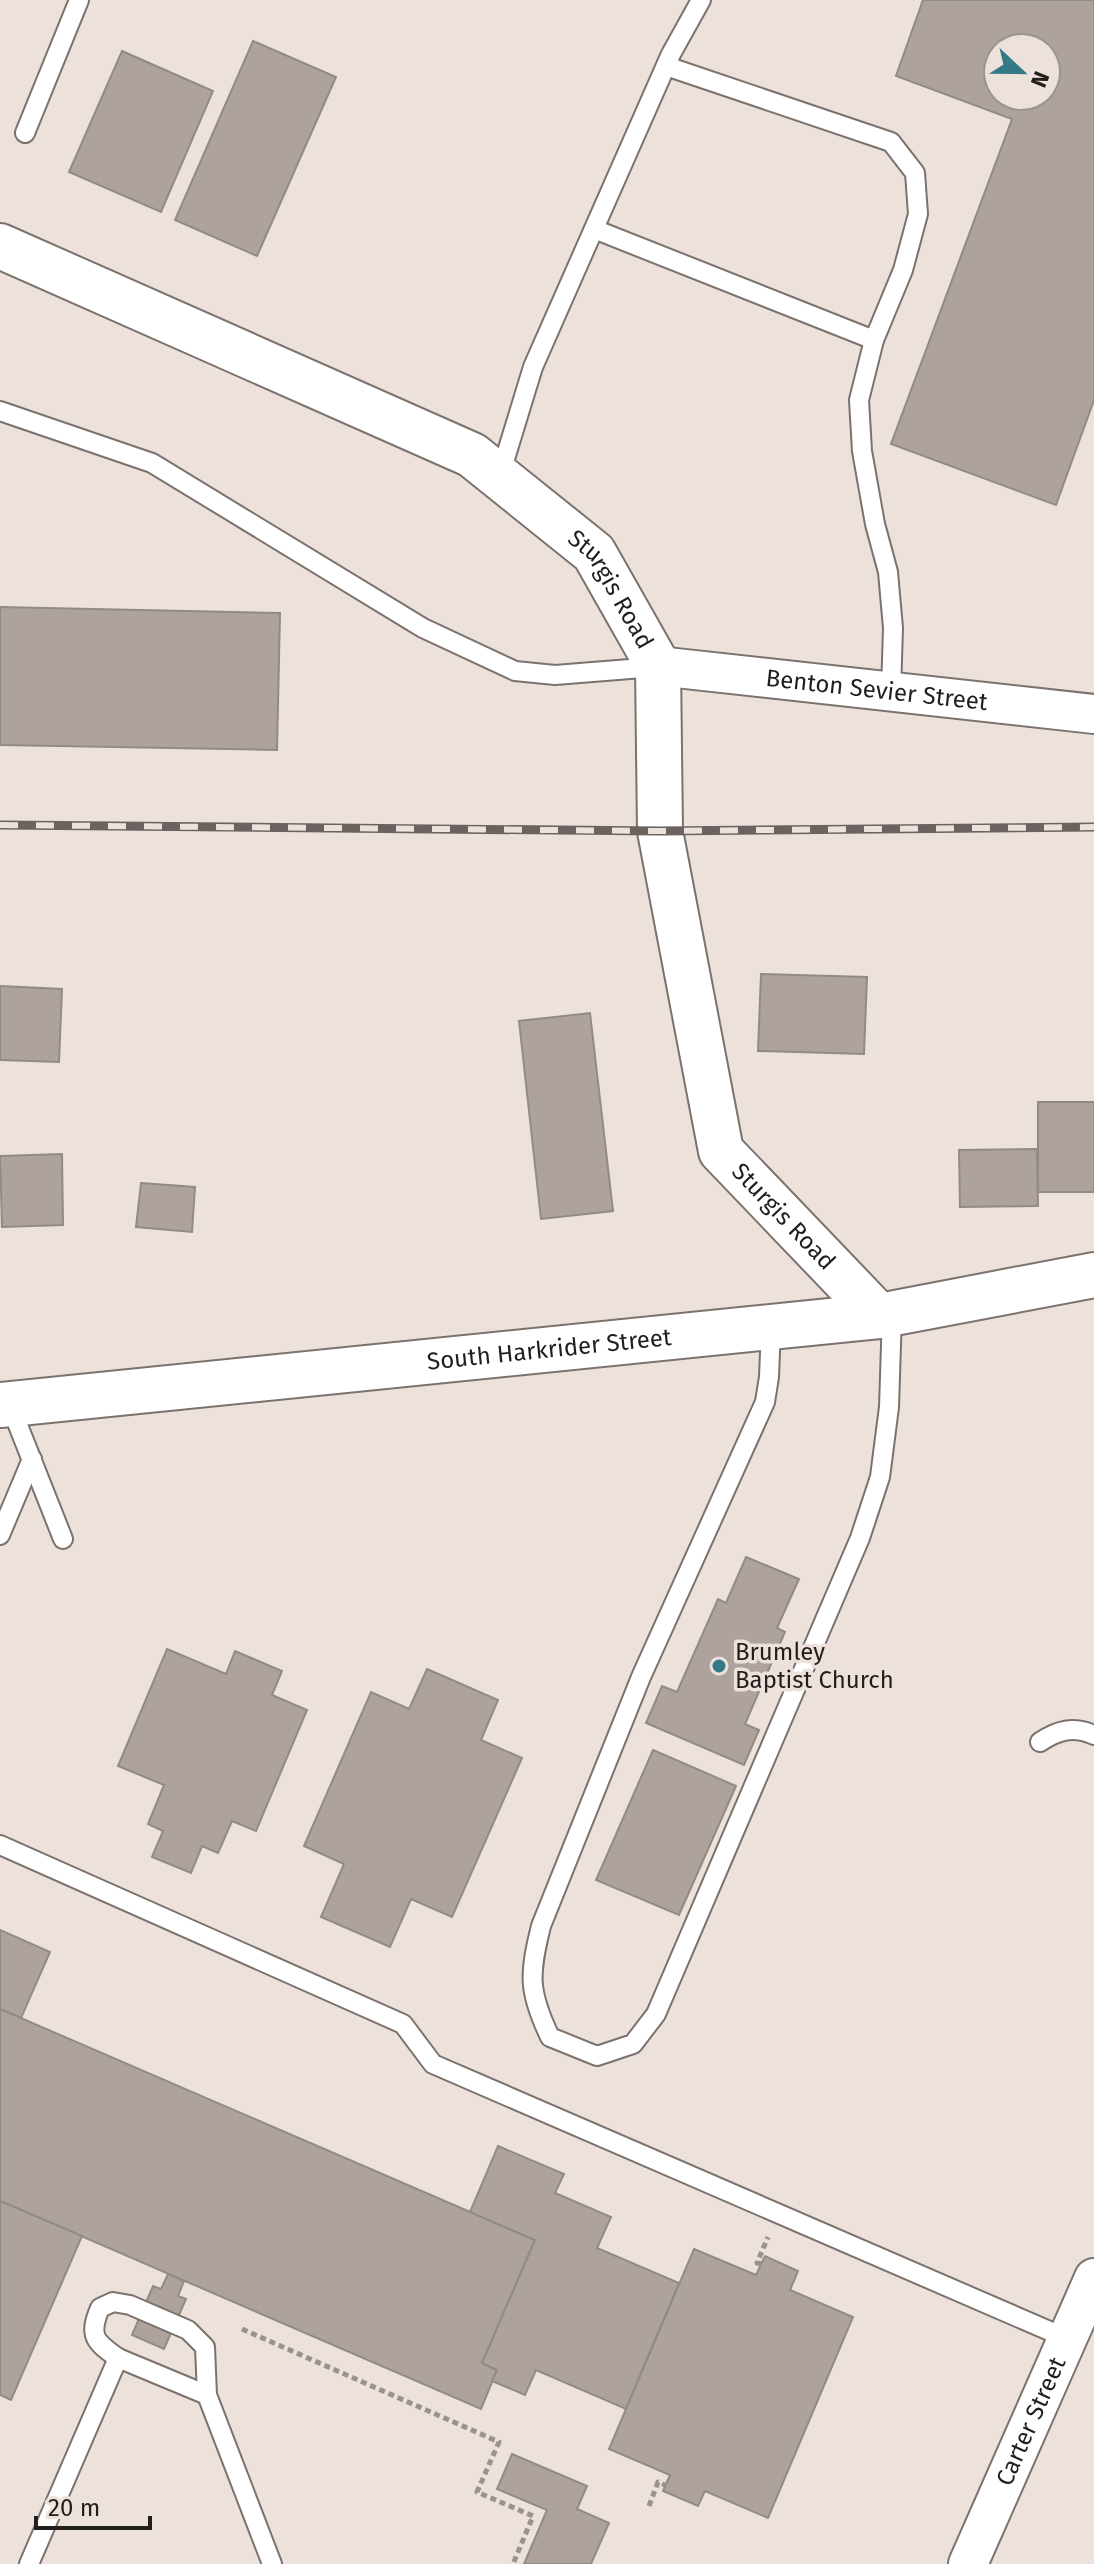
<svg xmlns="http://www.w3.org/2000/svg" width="1094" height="2564" viewBox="0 0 1094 2564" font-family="'Fira Sans',sans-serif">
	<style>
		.building { fill: #ada39c; stroke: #948a84; stroke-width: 2; fill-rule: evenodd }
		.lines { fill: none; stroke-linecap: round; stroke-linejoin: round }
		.service-casing { stroke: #7c726d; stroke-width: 22 }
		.minor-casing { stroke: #7c726d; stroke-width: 42 }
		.tertiary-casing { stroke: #7c726d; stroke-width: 48 }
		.secondary-casing { stroke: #7c726d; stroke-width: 48 }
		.path { stroke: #9b928e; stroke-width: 5; stroke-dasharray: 6 4; stroke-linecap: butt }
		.service { stroke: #fff; stroke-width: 18 }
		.minor { stroke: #fff; stroke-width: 38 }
		.tertiary { stroke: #fff; stroke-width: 44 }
		.secondary { stroke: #fff; stroke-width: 44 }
		.rail-casing { stroke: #6a6360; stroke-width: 9 }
		.rail { stroke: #ede1db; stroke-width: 6; stroke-dasharray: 18; stroke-linecap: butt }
		.poi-dot { fill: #337986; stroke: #ede1db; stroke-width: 3 }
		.labels { text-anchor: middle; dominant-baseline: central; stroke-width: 7; stroke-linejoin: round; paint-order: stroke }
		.street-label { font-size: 24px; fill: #221e1c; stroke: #ede1db }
		.poi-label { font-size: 24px; fill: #221e1c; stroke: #ede1db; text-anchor: start }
	</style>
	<rect width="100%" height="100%" fill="#ede1db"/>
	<g class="building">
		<path d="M923,0h171v400l-38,105 -165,-61 121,-325 -116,-43zM998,48h48v48h-48z"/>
		<path d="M253,41l83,36 -79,179 -82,-36z"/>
		<path d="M122,51l91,40 -52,121 -92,-40z"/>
		<path d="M0,607l280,6 -3,137 -277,-5z"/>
		<path d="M761,974l106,3 -3,77 -106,-3z"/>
		<path d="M0,986l62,3 -3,73 -59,-2z"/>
		<path d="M590,1013l23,198 -72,8 -22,-198z"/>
		<rect x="1038" y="1102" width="56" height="90"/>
		<path d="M1037,1149l1,57 -78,1 -1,-57z"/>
		<path d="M62,1154l1,71 -61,2 -2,-71z"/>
		<path d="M141,1183l54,4 -3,45 -56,-5z"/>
		<path d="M746,1557l53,22 -22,49 8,4 -40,92 14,6 -15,35 -98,-42 16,-37 15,6 41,-93 8,4z"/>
		<path d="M167,1649l59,25 9,-23 47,20 -10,24 35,15 -51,121 -24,-10 -14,32 -16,-7 -11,27 -39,-16 11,-26 -15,-7 16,-39 -46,-19z"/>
		<path d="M427,1669l71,31 -17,40 41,18 -70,159 -41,-18 -21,48 -69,-30 23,-53 -40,-18 67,-154 38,17z"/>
		<path d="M653,1750l83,36 -57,129 -83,-35z"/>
		<path d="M0,1930l50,22 -29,66 -21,-9z"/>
		<path d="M0,2009l535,231 -53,123 15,7 -16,39 -481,-208z"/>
		<path d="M498,2146l66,28 -9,19 56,24 -14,31 82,35 -53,126 -90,-39 -11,25 -33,-14 5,-11 -15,-7 53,-123 -65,-28z"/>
		<path d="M0,2201l82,35 -71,164 -11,-5z"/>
		<path d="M694,2249l62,26 9,-19 33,15 -8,19 63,27 -85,201 -63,-27 -7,15 -35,-15 7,-16 -61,-26z"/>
		<path d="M168,2274l16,7 -6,15 8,3 -22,50 -32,-14 21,-49 8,3z"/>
		<path d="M512,2454l75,32 -10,23 32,14 -18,41h-67l23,-54 -50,-21z"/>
	</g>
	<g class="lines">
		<g class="service-casing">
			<g id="service">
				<path d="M666,66l225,76 24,31 3,41 -15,56 -29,70 -15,60 3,51 13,73 13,48 5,56 -2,64"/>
				<path d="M25,133l54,-133"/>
				<path d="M594,229l280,111"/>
				<path d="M0,411l152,52 271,165 92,43 40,4 100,-8"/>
				<path d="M500,475l33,-108 138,-313 30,-54"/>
				<path d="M771,1327l-2,50 -4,25 -124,275 -100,249c-12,49 -13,65 9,111l47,19 36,-12 23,-30 204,-476 20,-61 9,-70 3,-93"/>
				<path d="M10,1405l53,134"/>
				<path d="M0,1535l32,-76"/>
				<path d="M1040,1742c18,-12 33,-16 54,-7"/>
				<path d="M0,1845l403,179 30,40 635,275"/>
				<path d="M118,2358c-23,-16 -30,-22 -18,-50l13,-6 17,3 58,25 17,17 2,48"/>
				<path d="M29,2564l89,-206 89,37 65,169"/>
			</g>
		</g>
		<g class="minor-casing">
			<g id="minor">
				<path id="s1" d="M658,666l436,48"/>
				<path id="s2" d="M968,2564l126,-286"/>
			</g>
		</g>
		<g class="tertiary-casing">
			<g id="tertiary">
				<path id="s3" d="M0,246l472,209 122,98 64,113 2,165 61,320 158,165"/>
			</g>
		</g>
		<g class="secondary-casing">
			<g id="secondary">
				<path id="s4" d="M0,1405l879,-89 215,-41"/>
			</g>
		</g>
		<g class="path">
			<path d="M761,2264l-4,-1 11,-26"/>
			<path d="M242,2329l257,113 -22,50 56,24 -20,48"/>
			<path d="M649,2506l9,-24 7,3"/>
		</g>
		<use href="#service" class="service"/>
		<use href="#minor" class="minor"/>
		<use href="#tertiary" class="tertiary"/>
		<use href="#secondary" class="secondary"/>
		<g class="rail-casing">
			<path id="rail" d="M0,825l660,6 434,-4"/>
		</g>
		<use href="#rail" class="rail"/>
	</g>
	<circle class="poi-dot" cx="719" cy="1666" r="8"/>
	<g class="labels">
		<g class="street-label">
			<text stroke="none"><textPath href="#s3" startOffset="712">Sturgis Road</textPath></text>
			<text stroke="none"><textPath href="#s1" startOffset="220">Benton Sevier Street</textPath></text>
			<text stroke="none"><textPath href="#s3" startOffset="1384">Sturgis Road</textPath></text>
			<text stroke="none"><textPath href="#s4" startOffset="552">South Harkrider Street</textPath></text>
			<text stroke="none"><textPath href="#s2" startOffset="156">Carter Street</textPath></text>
		</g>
		<g class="poi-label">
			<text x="735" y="1652">Brumley<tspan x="735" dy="28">Baptist Church</tspan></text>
		</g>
	</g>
	<g transform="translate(1022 72) rotate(112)"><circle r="38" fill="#ede1db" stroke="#9c938f" stroke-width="2"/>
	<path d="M0-6L14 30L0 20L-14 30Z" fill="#337986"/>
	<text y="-12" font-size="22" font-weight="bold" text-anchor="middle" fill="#221e1c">N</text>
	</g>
	<path d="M36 2516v12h114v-12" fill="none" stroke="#221e1c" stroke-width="4"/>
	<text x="48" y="2516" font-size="24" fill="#221e1c" stroke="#ede1db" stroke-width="6" paint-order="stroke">20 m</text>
</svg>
